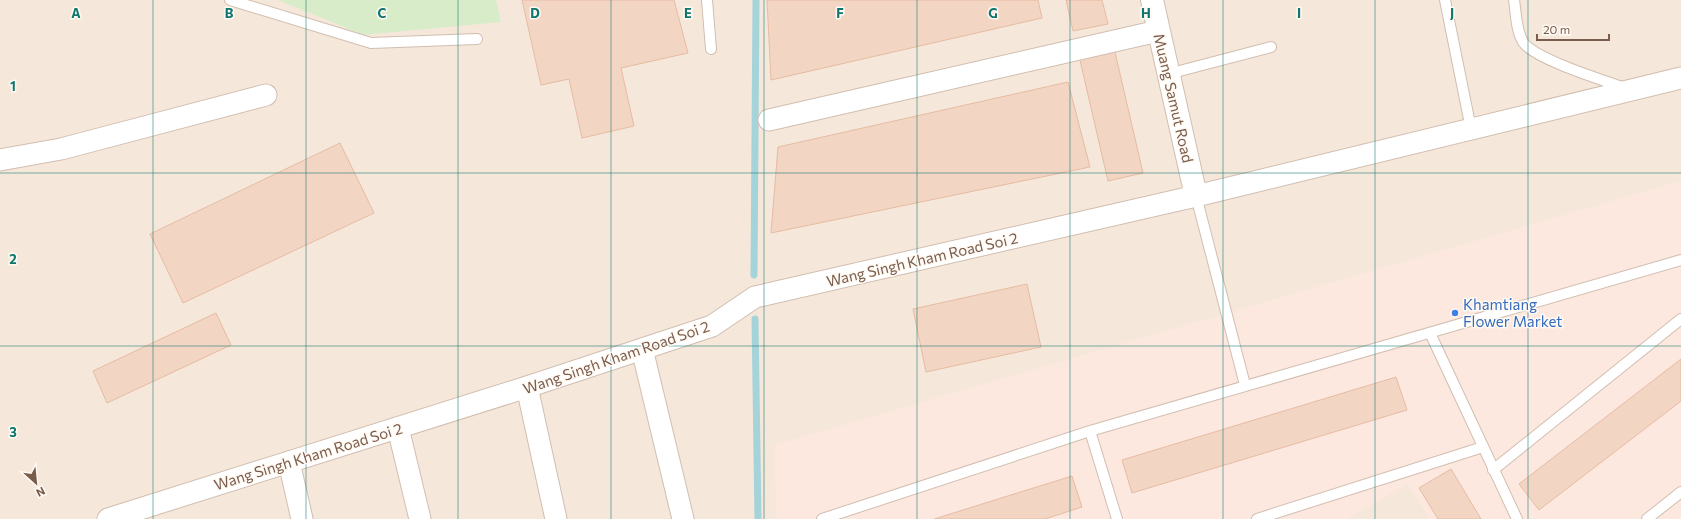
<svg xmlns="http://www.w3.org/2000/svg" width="1681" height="519" viewBox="0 0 1681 519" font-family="Commissioner,sans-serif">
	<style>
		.residential { fill: #f5e8da }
		.commercial { fill: #fde8e0 }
		.green { fill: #d8ecc9 }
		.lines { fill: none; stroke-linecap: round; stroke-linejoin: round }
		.stream { stroke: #a5d3da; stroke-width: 7 }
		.building { fill: #f3d5c3; stroke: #e6bba3 }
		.service-casing { stroke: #d1beb0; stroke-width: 12 }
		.minor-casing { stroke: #d1beb0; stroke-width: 23 }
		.tertiary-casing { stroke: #d1beb0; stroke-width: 24 }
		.service { stroke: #fff; stroke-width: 10 }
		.minor { stroke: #fff; stroke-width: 21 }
		.tertiary { stroke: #fff; stroke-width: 22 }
		.grid { fill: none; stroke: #0f766e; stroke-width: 1; stroke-opacity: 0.55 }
		.shop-dot { fill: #3f7fe0; stroke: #fffaf3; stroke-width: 1.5 }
		.labels { text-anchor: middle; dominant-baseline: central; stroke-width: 3; stroke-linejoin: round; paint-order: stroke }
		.street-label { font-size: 15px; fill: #7a5c4d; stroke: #fffaf3 }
		.shop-label { font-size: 15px; fill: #366cbe; stroke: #fffaf3; text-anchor: start }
		.grid-label { font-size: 13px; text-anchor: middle; font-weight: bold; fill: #0f766e; stroke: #fffaf3; stroke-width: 3; stroke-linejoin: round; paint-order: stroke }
	</style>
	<rect width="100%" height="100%" fill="#fdf6ec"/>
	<rect class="residential" x="0" y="0" width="1681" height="519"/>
	<path class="commercial" d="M1681,181v338h-251l-22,-35 -61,35h-571l-1,-74z"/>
	<path class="green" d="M278,0h218l5,22 -138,13z"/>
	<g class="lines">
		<g class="stream">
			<path d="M754,275l2,-275"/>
			<path d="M755,319l3,200"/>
		</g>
	</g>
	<g class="building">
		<path d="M522,0h152l14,53 -67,15 13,58 -52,12 -13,-59 -28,6z"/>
		<path d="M767,0h271l4,18 -271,62z"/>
		<path d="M1066,0h36l6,24 -35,7z"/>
		<path d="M1114,48l29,125 -35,8 -29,-125z"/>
		<path d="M1068,82l22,85 -319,66 7,-86z"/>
		<path d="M340,143l34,70 -191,90 -33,-69z"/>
		<path d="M1027,284l14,63 -115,25 -13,-63z"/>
		<path d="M216,313l15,32 -124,58 -14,-32z"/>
		<path d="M1681,359v42l-142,109 -20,-26z"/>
		<path d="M1396,377l11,33 -275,83 -10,-33z"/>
		<path d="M1451,469l30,50h-43l-19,-31z"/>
		<path d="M1072,476l10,31 -37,12h-111z"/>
	</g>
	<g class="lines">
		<g class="service-casing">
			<g id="service">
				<path d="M230,0l141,43 106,-4"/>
				<path d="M707,0l4,49"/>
				<path d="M1445,0l26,129"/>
				<path d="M1514,0c2,13 2,30 9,42 11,17 80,38 102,46"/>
				<path d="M1168,74l103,-27"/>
				<path d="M1196,196l49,189"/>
				<path d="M1430,333l87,186"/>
				<path d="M1090,431l27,88"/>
				<path d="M1493,470l188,-151"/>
				<path d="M822,519l268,-88 591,-171"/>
				<path d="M1257,519l226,-72"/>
				<path d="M1647,519l34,-27"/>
			</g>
		</g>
		<g class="minor-casing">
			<g id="minor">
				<path d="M769,120l389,-89"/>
				<path d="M0,160l61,-11 205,-54"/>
				<path d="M642,349l41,170"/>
				<path d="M527,387l29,132"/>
				<path d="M398,428l22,91"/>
				<path d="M289,462l13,57"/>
				<path d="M108,519l419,-132 185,-61 43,-29 441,-101 485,-118"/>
			</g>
		</g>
		<g class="tertiary-casing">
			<path id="tertiary" d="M1152,0l44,196"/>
		</g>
		<use href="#service" class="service"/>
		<use href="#minor" class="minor"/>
		<use href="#tertiary" class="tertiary"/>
	</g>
	<path class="grid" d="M153,0v519M306,0v519M458,0v519M611,0v519M764,0v519M917,0v519M1070,0v519M1223,0v519M1375,0v519M1528,0v519M0,173h1681M0,346h1681"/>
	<circle class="shop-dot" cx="1455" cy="313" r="4"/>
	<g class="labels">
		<g class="street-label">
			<text transform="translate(1174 98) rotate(77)">Muang Samut Road</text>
			<text transform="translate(922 259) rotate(-13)">Wang Singh Kham Road Soi 2</text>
			<text transform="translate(616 357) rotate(-19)">Wang Singh Kham Road Soi 2</text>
			<text transform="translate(308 456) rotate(-17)">Wang Singh Kham Road Soi 2</text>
		</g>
		<g class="shop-label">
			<text x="1463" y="304">Khamtiang<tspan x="1463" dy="17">Flower Market</tspan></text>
		</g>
	</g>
	<g class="grid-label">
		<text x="76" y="18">A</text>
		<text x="229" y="18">B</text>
		<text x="382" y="18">C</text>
		<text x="535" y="18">D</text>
		<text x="688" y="18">E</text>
		<text x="840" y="18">F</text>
		<text x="993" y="18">G</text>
		<text x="1146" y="18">H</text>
		<text x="1299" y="18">I</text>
		<text x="1452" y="18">J</text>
		<text x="13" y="91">1</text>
		<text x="13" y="264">2</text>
		<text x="13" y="437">3</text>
	</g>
	<g transform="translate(36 483) rotate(153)" stroke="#fffaf3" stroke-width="3" paint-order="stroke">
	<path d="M0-3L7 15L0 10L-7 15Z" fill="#7a5c4d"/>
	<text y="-6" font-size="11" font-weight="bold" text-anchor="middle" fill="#7a5c4d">N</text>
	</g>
	<path d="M1537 34v6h72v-6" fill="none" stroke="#7a5c4d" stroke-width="2"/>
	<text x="1543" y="34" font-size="12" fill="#7a5c4d" stroke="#fffaf3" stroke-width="3" paint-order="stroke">20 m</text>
</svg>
